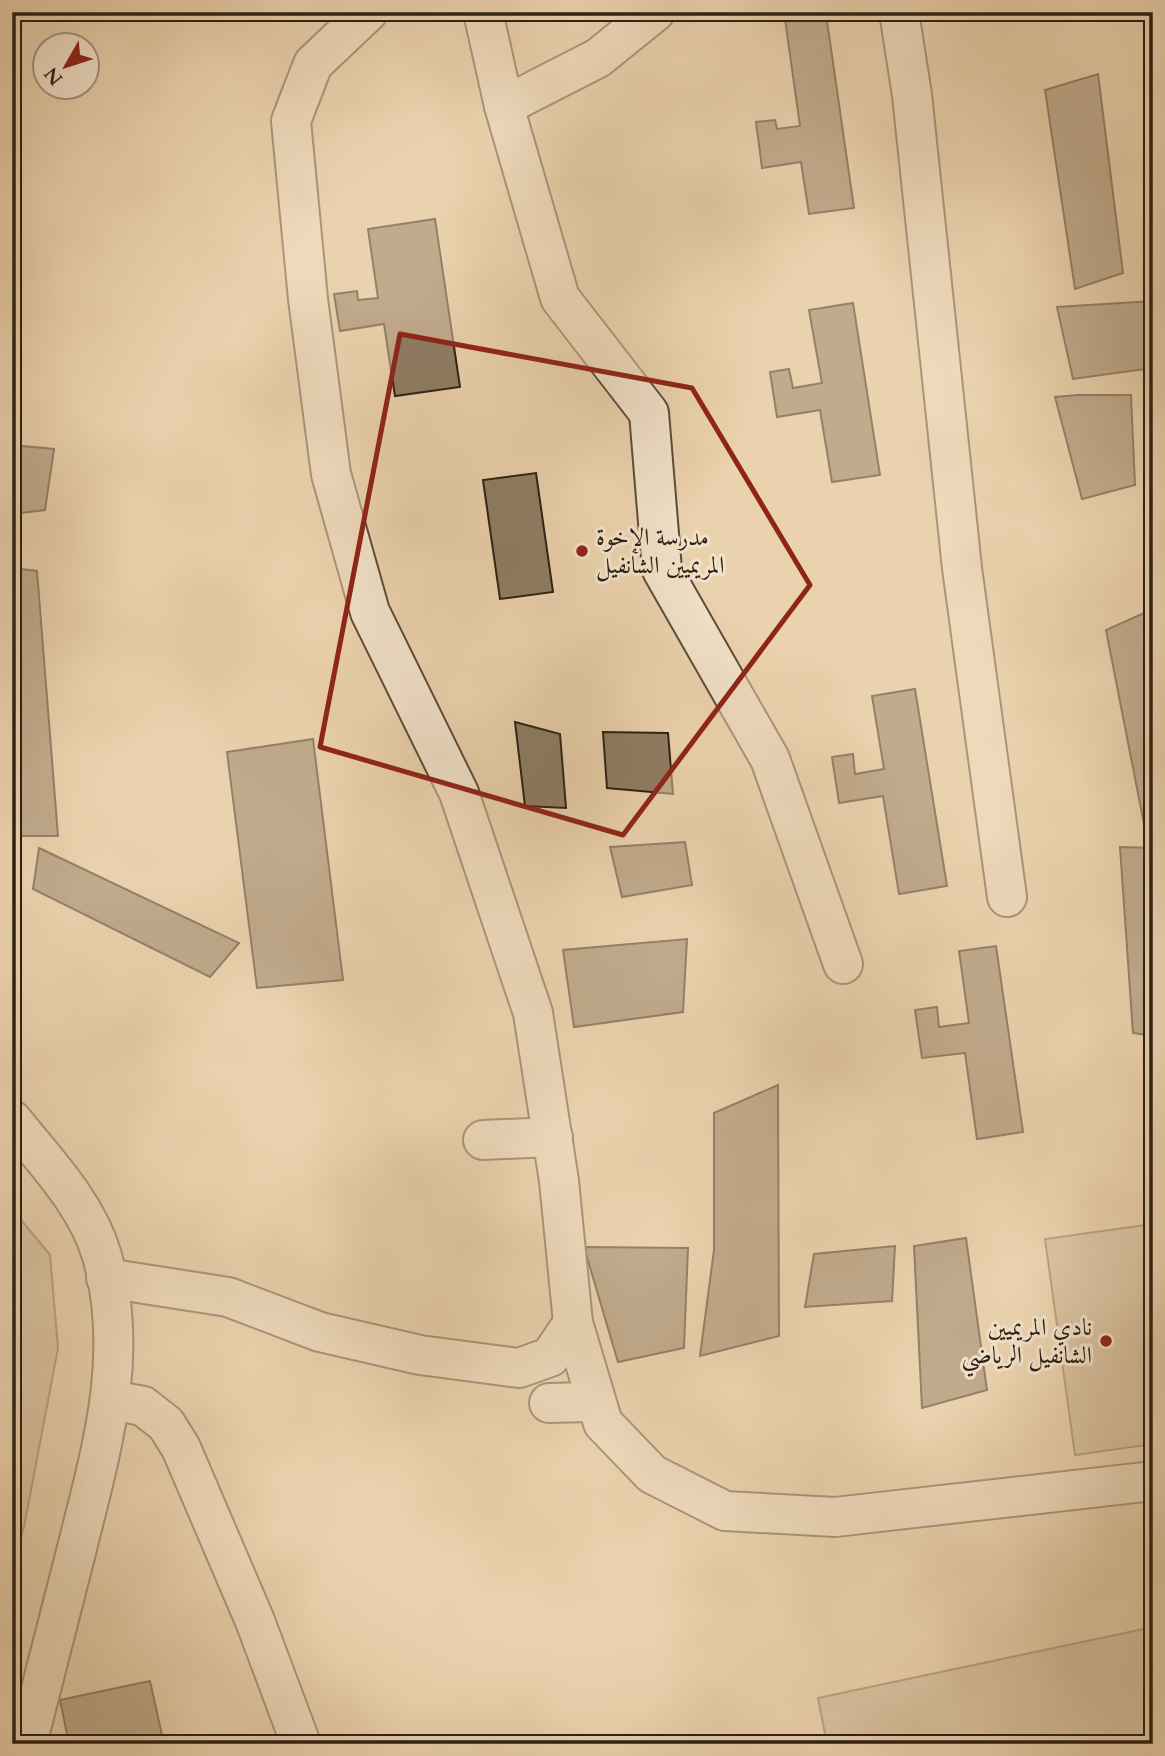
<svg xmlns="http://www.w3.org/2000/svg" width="1165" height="1756" viewBox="0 0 1165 1756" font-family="Cardo,Amiri,serif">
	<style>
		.green { fill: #cbb494; stroke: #7c6a54; stroke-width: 2 }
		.building { fill: #8f7d64; stroke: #2c2014; stroke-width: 2 }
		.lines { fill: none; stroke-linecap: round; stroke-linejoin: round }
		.minor-casing { stroke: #5c4c3a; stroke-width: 42 }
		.minor { stroke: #f2e2ca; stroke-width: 38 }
		.marked { fill: none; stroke: #8f2418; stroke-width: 5; stroke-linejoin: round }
		.poi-dot { fill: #8f2418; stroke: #f2e2ca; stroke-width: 2.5 }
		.labels { text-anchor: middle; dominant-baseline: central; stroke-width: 6; stroke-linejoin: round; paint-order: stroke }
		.poi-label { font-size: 24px; fill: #2c2014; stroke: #f2e2ca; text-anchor: start }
	</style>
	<rect width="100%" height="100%" fill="#ebd2ae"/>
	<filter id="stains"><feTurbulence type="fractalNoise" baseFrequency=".00286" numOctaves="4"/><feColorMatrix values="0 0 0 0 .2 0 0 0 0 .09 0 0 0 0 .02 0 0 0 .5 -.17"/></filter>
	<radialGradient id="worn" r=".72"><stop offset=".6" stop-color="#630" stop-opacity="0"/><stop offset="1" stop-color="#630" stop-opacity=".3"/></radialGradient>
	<g class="green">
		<path d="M12,1209l38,46 8,93 -34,179 -12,42z"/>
		<path d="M1153,1224v220l-78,11 -30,-216z"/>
		<path d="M1153,1627v117h-326l-9,-46z"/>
	</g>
	<g class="building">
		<path d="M784,12h74l1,5 -32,4 27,187 -45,6 -8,-52 -39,6 -6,-46 19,-2 2,9 23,-3z"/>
		<path d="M1098,74l25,199 -48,16 -30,-199z"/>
		<path d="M435,219l25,168 -65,9 -11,-72 -44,7 -6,-37 23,-3 1,9 20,-2 -10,-69z"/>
		<path d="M1153,301v67l-80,11 -16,-72z"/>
		<path d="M853,303l27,172 -48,7 -12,-72 -43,7 -7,-45 19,-3 4,19 29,-5 -13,-73z"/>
		<path d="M1078,395h53l4,90 -53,14 -27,-102z"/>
		<path d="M12,445l42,4 -9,61 -33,4z"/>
		<path d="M536,473l17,119 -53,7 -17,-119z"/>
		<path d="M12,568l25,3 21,265h-46z"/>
		<path d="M1153,609v220h-8l-39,-199z"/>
		<path d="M915,689l32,197 -48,8 -16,-98 -44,7 -7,-46 21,-3 2,20 29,-5 -12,-73z"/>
		<path d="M515,722l45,12 6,74 -41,-2z"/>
		<path d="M603,732l65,1 5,61 -66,-6z"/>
		<path d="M313,739l30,241 -86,8 -30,-236z"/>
		<path d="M685,842l7,43 -70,12 -12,-50z"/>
		<path d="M1120,847l33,1v188l-20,-3z"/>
		<path d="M39,848l19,9 181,86 -29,34 -177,-88z"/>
		<path d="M687,939l-4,73 -109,15 -11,-77z"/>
		<path d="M996,946l27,186 -46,7 -12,-86 -43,5 -7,-48 22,-3 2,20 30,-4 -10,-72z"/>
		<path d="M778,1085l1,251 -79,20 14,-106v-137z"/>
		<path d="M966,1238l21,152 -65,18 -8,-162z"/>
		<path d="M895,1246l-3,55 -87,6 9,-53z"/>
		<path d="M584,1247l104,1 -4,100 -66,14z"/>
		<path d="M150,1681l12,54 -39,9h-54l-9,-44z"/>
	</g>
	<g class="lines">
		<g class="minor-casing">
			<g id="minor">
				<path d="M483,12l21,94"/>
				<path d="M655,12l-57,46 -94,48 56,192 89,115 13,157 108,189 73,205"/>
				<path d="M899,12l13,83 50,473 45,329"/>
				<path d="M12,1120c33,41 75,84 90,136 28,101 -1,195 -25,292 -17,65 -33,131 -50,196"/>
				<path d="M483,1140l70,-3"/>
				<path d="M106,1278l122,19 92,35 100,23 99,13 31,-11 23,-34 -14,-142 -26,-168 -74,-220 -89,-181 -39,-138 -23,-175 -17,-178 22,-57 55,-52"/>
				<path d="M573,1323l30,100 49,51 73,37 110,6 318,-36"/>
				<path d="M111,1400l32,6 23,18 15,24 74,173 46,123"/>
				<path d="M549,1403l42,-1"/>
			</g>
		</g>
		<use href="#minor" class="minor"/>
	</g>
	<path d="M0 0H1165V1756H0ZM400,334l292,54 118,197 -187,250 -303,-88z" fill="#ebd2ae" fill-opacity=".55" fill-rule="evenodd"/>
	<path class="marked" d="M400,334l292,54 118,197 -187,250 -303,-88z"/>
	<g class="poi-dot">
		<circle cx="582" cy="551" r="7"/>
		<circle cx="1106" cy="1341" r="7"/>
	</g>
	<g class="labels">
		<g class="poi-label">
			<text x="596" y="537">مدرسة الإخوة<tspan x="596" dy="28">المريميين الشانفيل</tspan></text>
			<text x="1092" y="1327" text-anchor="end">نادي المريميين<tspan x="1092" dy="28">الشانفيل الرياضي</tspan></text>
		</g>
	</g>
	<rect width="1165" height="1756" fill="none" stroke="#ebd2ae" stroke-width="42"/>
	<rect x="14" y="14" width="1137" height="1728" fill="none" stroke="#2c2014" stroke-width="3.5"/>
	<rect x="21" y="21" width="1123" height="1714" fill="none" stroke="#2c2014" stroke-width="2"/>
	<g transform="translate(66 66) rotate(231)"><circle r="33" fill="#f2e2ca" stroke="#a39481" stroke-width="2"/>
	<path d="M0-5L12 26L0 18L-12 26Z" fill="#8f2418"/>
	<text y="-10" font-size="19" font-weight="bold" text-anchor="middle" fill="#2c2014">N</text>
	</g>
	<rect width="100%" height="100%" filter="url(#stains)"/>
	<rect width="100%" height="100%" fill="url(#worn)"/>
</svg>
